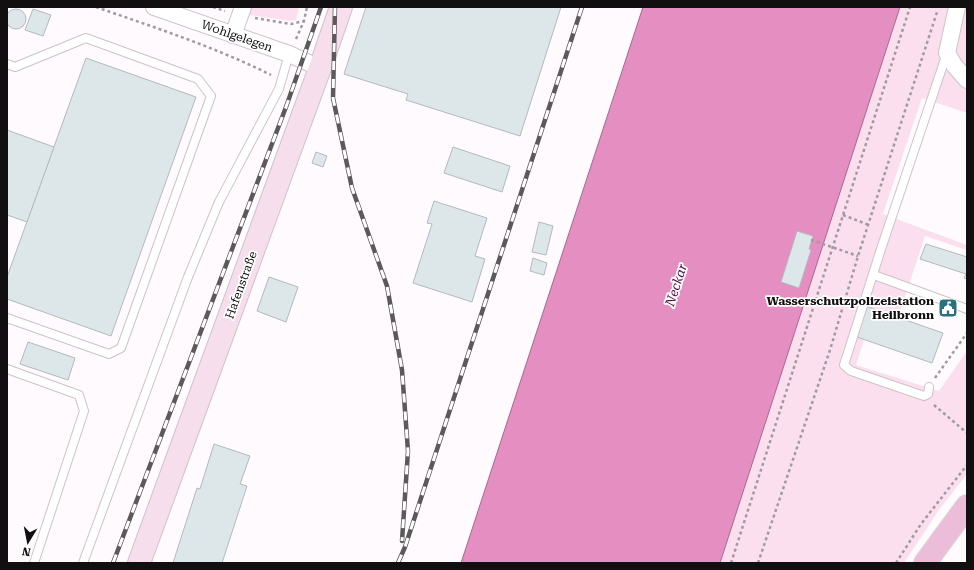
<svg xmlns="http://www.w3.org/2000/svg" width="974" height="570" viewBox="0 0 974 570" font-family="'Roboto Serif',serif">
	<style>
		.green { fill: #fcdfef }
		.water { fill: #e58ec1; stroke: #a6688c }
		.building { fill: #dde7e9; stroke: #b1babc }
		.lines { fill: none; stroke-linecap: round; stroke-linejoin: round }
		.service-casing { stroke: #ccc3c8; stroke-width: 10 }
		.minor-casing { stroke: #ccc3c8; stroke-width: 18 }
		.secondary-casing { stroke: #ccc3c8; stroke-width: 24 }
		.primary-casing { stroke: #d9d9d9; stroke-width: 24 }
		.path { stroke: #9f9b9e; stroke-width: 2.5; stroke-dasharray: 3 3; stroke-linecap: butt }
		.service { stroke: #fff; stroke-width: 8 }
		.minor { stroke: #fff; stroke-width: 16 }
		.secondary { stroke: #f6deec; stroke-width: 22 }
		.primary { stroke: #ecbdd9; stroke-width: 22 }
		.rail-casing { stroke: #5c595b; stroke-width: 4.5 }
		.rail { stroke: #fff; stroke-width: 3; stroke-dasharray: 9; stroke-linecap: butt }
		.path-bridge { stroke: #9f9b9e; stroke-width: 2.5; stroke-dasharray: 3 3; stroke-linecap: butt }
		.labels { text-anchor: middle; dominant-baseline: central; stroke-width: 3.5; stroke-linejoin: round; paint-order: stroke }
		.street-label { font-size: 12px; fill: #120f11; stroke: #fff }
		.poi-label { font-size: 12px; font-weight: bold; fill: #120f11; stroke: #fff; text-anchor: end }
		.water-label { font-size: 13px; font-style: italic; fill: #52043b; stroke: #fff }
	</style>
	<rect width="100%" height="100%" fill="#fffafd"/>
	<g class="green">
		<path d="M250,7h49l-3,13 -5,1 -43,-6z"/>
		<path d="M900,7h67v106l-45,-15 -39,116 84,31v5l-42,-14 -27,82 -34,22 -8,25 83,26 28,-40v123l-28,36 -35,53h-184z"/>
	</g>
	<path class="water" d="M643,7h257l-180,556h-259z"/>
	<g class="building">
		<path d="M366,7h195l-41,129 -114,-36 2,-6 -64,-20z"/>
		<path d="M33,9l18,6 -8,21 -18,-6z"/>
		<circle cx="16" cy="19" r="10"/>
		<path d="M86,58l110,39 -85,239 -104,-37v-22z"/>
		<path d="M7,130l47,17 -27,75 -20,-7z"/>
		<path d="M453,147l57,19 -8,26 -58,-19z"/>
		<path d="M316,152l11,4 -4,11 -11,-4z"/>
		<path d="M434,201l53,17 -12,38 10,3 -13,43 -59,-19 19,-59 -5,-1z"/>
		<path d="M539,222l14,4 -7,29 -14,-3z"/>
		<path d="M797,231l16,5 -4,13 2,1 -12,38 -18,-6z"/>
		<path d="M926,244l41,13v22l-3,-1 2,-4 -46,-15z"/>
		<path d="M533,258l14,5 -3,12 -14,-4z"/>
		<path d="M269,277l29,10 -12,35 -29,-11z"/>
		<path d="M865,306l78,27 -11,30 -78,-27z"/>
		<path d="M28,342l47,16 -7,22 -48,-16z"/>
		<path d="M214,444l36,12 -10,28 7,2 -25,77h-49l24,-75 3,1z"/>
	</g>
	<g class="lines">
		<g class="service-casing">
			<g id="service">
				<path d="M7,64l8,3 71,-29 112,41 13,17 -90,252 -12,6 -102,-36"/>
				<path d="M874,275l93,34"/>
				<path d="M7,369l72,26 5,16 -50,152"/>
				<path d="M929,387l-1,7 -4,2 -73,-25 -7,-6 37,-116 66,-196"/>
				<path d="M83,563l105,-286 31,-75 60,-113 10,-35"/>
			</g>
		</g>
		<g class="minor-casing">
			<g id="minor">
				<path d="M154,7l135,47 31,14"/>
				<path d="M957,7l-10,46 7,12 13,15"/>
				<path d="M233,35l10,-28"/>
			</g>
		</g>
		<g class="secondary-casing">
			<path id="secondary" d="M139,563l181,-495 21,-61"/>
		</g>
		<g class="primary-casing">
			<path id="primary" d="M925,563l42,-57"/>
		</g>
		<g class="path">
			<path d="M96,7c60,21 119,40 175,68"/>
			<path d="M213,7l12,4"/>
			<path d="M255,18l36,6 13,-3"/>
			<path d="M296,39l8,-18 3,-14"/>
			<path d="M843,215l26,10"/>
			<path d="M935,378l32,-45"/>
			<path d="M934,405l33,28"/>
			<path d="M731,563l179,-556"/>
			<path d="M758,563l72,-213 28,-94 79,-244"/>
			<path d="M896,563l25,-39 46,-59"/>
		</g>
		<use href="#service" class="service"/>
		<use href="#minor" class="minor"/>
		<use href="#secondary" class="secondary"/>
		<use href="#primary" class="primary"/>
		<g class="rail-casing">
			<g id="rail">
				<path d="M335,7l-2,91 19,90 35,98 15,84 6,81 -6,90"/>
				<path d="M113,563l173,-456 35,-100"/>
				<path d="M398,563l7,-16 177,-540"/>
			</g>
		</g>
		<use href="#rail" class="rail"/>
		<path class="path-bridge" d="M811,240l47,16"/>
	</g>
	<defs>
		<g id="civic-square" transform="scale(1)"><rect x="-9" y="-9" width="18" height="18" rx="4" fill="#2b707f" stroke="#fff"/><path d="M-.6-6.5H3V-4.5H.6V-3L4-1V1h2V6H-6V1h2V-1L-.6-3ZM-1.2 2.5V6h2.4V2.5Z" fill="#fff"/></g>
	</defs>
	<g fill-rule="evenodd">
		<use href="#civic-square" x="948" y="308"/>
	</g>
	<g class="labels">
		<g class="street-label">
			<text transform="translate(237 36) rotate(19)">Wohlgelegen</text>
			<text transform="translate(241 285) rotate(-70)">Hafenstraße</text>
		</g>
		<g class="poi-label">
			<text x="934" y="301">Wasserschutzpolizeistation<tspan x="934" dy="14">Heilbronn</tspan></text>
		</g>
		<g class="water-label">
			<text transform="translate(676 285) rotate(-72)">Neckar</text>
		</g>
	</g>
	<rect width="974" height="570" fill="none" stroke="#120f11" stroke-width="16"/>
	<g transform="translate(28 542) rotate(190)" stroke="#ffffff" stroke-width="3" paint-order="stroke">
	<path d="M0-3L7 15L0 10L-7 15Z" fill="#120f11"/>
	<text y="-6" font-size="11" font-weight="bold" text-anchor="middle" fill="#120f11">N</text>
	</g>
</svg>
